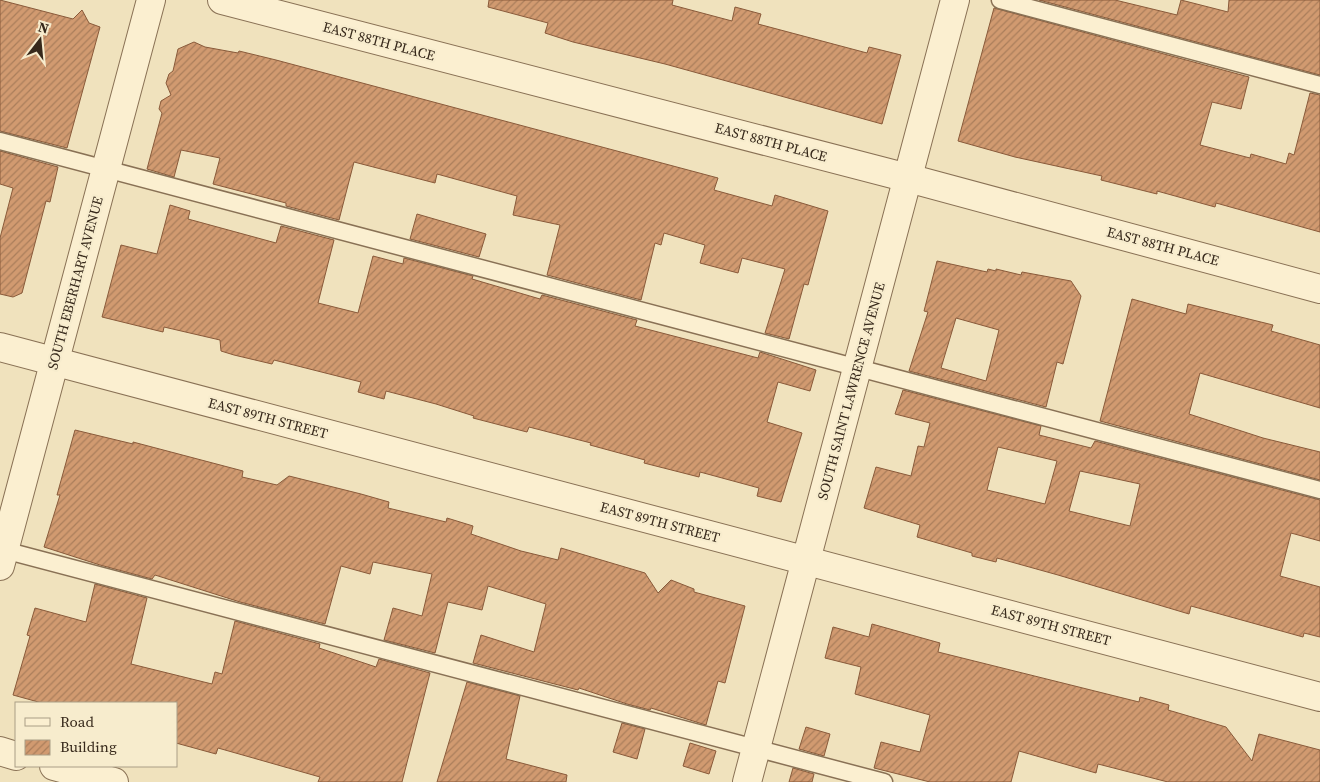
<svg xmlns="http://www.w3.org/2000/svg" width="1320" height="782" viewBox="0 0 1320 782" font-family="'Source Serif 4',serif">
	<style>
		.building { fill: url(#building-hatch); stroke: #895a3a; fill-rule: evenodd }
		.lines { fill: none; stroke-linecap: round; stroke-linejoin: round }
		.lane-casing { stroke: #897155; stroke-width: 19 }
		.street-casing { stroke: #897155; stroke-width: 30 }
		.lane { stroke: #fbefd0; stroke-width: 16 }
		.street { stroke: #fbefd0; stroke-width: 28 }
		.labels { text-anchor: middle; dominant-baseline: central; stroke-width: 4.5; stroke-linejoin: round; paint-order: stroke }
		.street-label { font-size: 14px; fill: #37291b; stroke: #f7eccd }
	</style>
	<defs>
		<pattern id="building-hatch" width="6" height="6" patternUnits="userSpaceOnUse" patternTransform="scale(1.25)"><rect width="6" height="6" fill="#d19a70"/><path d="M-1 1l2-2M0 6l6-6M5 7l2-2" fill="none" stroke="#aa7e5b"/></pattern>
	</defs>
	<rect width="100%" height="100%" fill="#f0e2bd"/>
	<g class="building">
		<path d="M0,0l73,19 9,-9 7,13 11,4 -33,121 -67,-17z"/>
		<path d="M489,0h184l-1,5 60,16 3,-14 26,7 -3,10 109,29 2,-6 32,8 -19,69 -217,-60 -92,-22 -28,-9 3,-10 -60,-16z"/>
		<path d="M1039,0h76l62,15 4,-15 47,12 1,-12h91v75z"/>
		<path d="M994,8l255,69 -8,32 -29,-7 -12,43 50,13 1,-4 35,10 3,-11 5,2 16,-62 10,2v137l-104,-29 -1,4 -58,-16v3l-56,-14 1,-4 -87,-19 -57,-16z"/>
		<path d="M194,42l11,5 33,6 1,-2 37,9 442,118 -4,12 58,16 3,-11 53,16 -20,74 -4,-1 -15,55 -24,-6 20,-64 -43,-11 -4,15 -38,-10 5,-18 -41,-12 -3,12 -6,-2 -14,57 -94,-25 13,-50 -47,-10 4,-19 -80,-22 -2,9 -81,-21 -15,58 -53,-14v-3l-73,-19 7,-26 -39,-8 -7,27 -27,-8 15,-56 -3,-4 2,-8 10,-6 -5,-12 3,-9 4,-3 5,-22z"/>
		<path d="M0,151l58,16 -8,35 -4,-1 -24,92 -9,4 -13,-3v-56l13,-50 -13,-4z"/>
		<path d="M170,205l20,6 -2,8 88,24 5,-17 53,14 -16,63 40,10 15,-57 30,8 1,-6 69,18 -1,3 68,20 2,-4 95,25 -2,6 123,32 2,-6 56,18 -6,21 -32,-9 -11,40 35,11 -21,69 -24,-6 2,-8 -59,-16 -1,5 -55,-14 1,-3 -55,-15 1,-2 -62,-16 -2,5 -54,-14 1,-2 -38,-12 -50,-13 -2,8 -26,-7 3,-10 -87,-22 -2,4 -38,-9 -13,-4 -1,-11 -56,-13 -1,5 -61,-15 19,-72 36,9z"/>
		<path d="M417,214l69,20 -7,23 -69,-18z"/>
		<path d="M937,261l50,11 1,-3 8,2v-2l25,6 1,-3 49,9 10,15 -18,68 -6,-2 -11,45 -137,-36 19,-59 -4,-1zM956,318l43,12 -13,51 -45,-13z"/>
		<path d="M1132,299l54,15 2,-10 85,21 -2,6 49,14v63l-120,-35 -11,41 74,24 57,14v28l-220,-59z"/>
		<path d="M903,390l138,36 -2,9 52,13 4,-7 225,59v41l-29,-8 -11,43 40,11v50l-16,-4 -1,4 -112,-31 -2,8 -131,-39 -61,-17 -1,4 -24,-6v-3l-55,-16 3,-12 -56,-17 12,-41 35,9 7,-30 6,1 6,-24 -35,-9zM998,447l59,14 -12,43 -58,-14zM1080,471l60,13 -10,42 -61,-15z"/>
		<path d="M75,430l58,14v-2l110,29 -1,6 35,8 12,-9 72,18 28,8 -1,6 58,14 1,-4 26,8 -2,8 50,17 37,9 3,-12 84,25 13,20 13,-13 23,9v3l51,14 -20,77 -7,-2 -12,44 -55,-17 -1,2 -23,-6 -48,-16 -1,2 -105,-27 8,-28 53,17 12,-48 -58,-18 -6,24 -34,-8 -13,51 -51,-13 9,-32 29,8 10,-42 -59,-12 -3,12 -29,-8 -16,58 -85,-22 -85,-27 -3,4 -52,-14 -56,-18 16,-52h-3z"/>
		<path d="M95,584l52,14 -16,66 81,20 3,-12 7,2 13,-53 85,23 -1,4 57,19 3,-8 51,14 -28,109h-84l2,-5 -102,-29 -2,6 -40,-11v-40h-134l-29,-8 17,-59 -3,-1 8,-27 51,14z"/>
		<path d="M872,624l68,19 -2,9 201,50 1,-5 29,8 -1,5 58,17 26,34 7,-27 61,16v32h-152l-70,-18 -2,9 -77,-22 -8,31h-81l-56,-14 7,-26 39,10 10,-37 -75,-21 6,-27 -36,-9 8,-31 36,10z"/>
		<path d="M467,682l53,14 -14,63 61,16 -1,7h-129z"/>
		<path d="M622,723l23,6 -8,30 -24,-7z"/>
		<path d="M806,727l24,7 -6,22 -25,-7z"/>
		<path d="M690,743l26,8 -7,23 -26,-8z"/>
		<path d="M793,768l21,6 -2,8h-23z"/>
	</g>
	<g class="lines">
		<g class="lane-casing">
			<g id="lane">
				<path d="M1000,0l320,85"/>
				<path d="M0,141l1320,349"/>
				<path d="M0,549l884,233"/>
			</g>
		</g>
		<g class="street-casing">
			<g id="street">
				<path d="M222,0l686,178 412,111"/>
				<path d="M0,347l1320,350"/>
				<path d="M0,566l151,-566"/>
				<path d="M0,751l16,5"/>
				<path d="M54,766l60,16"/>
				<path d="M747,782l208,-782"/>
			</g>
		</g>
		<use href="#lane" class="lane"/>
		<use href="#street" class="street"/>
	</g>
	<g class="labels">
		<g class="street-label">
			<text transform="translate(379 41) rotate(15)">EAST 88TH PLACE</text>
			<text transform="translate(771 142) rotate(15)">EAST 88TH PLACE</text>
			<text transform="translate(1163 246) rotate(15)">EAST 88TH PLACE</text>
			<text transform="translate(75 283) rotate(-75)">SOUTH EBERHART AVENUE</text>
			<text transform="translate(851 391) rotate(-75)">SOUTH SAINT LAWRENCE AVENUE</text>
			<text transform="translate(268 418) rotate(15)">EAST 89TH STREET</text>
			<text transform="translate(660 522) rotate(15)">EAST 89TH STREET</text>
			<text transform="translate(1051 625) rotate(15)">EAST 89TH STREET</text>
		</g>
	</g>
	<rect x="15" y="702" width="162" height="65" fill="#f7eccd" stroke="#aa9e86"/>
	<rect x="25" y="718" width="25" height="8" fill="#fbefd0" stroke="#aa9e86"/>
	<text x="60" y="727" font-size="15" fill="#37291b">Road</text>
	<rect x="25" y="740" width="25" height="15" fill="url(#building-hatch)" stroke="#aa9e86"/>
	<text x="60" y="752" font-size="15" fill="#37291b">Building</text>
	<g transform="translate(40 40) rotate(16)" stroke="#f7eccd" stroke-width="4" paint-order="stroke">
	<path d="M0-4L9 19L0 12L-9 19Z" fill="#37291b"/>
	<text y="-8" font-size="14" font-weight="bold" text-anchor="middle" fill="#37291b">N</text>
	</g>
</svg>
